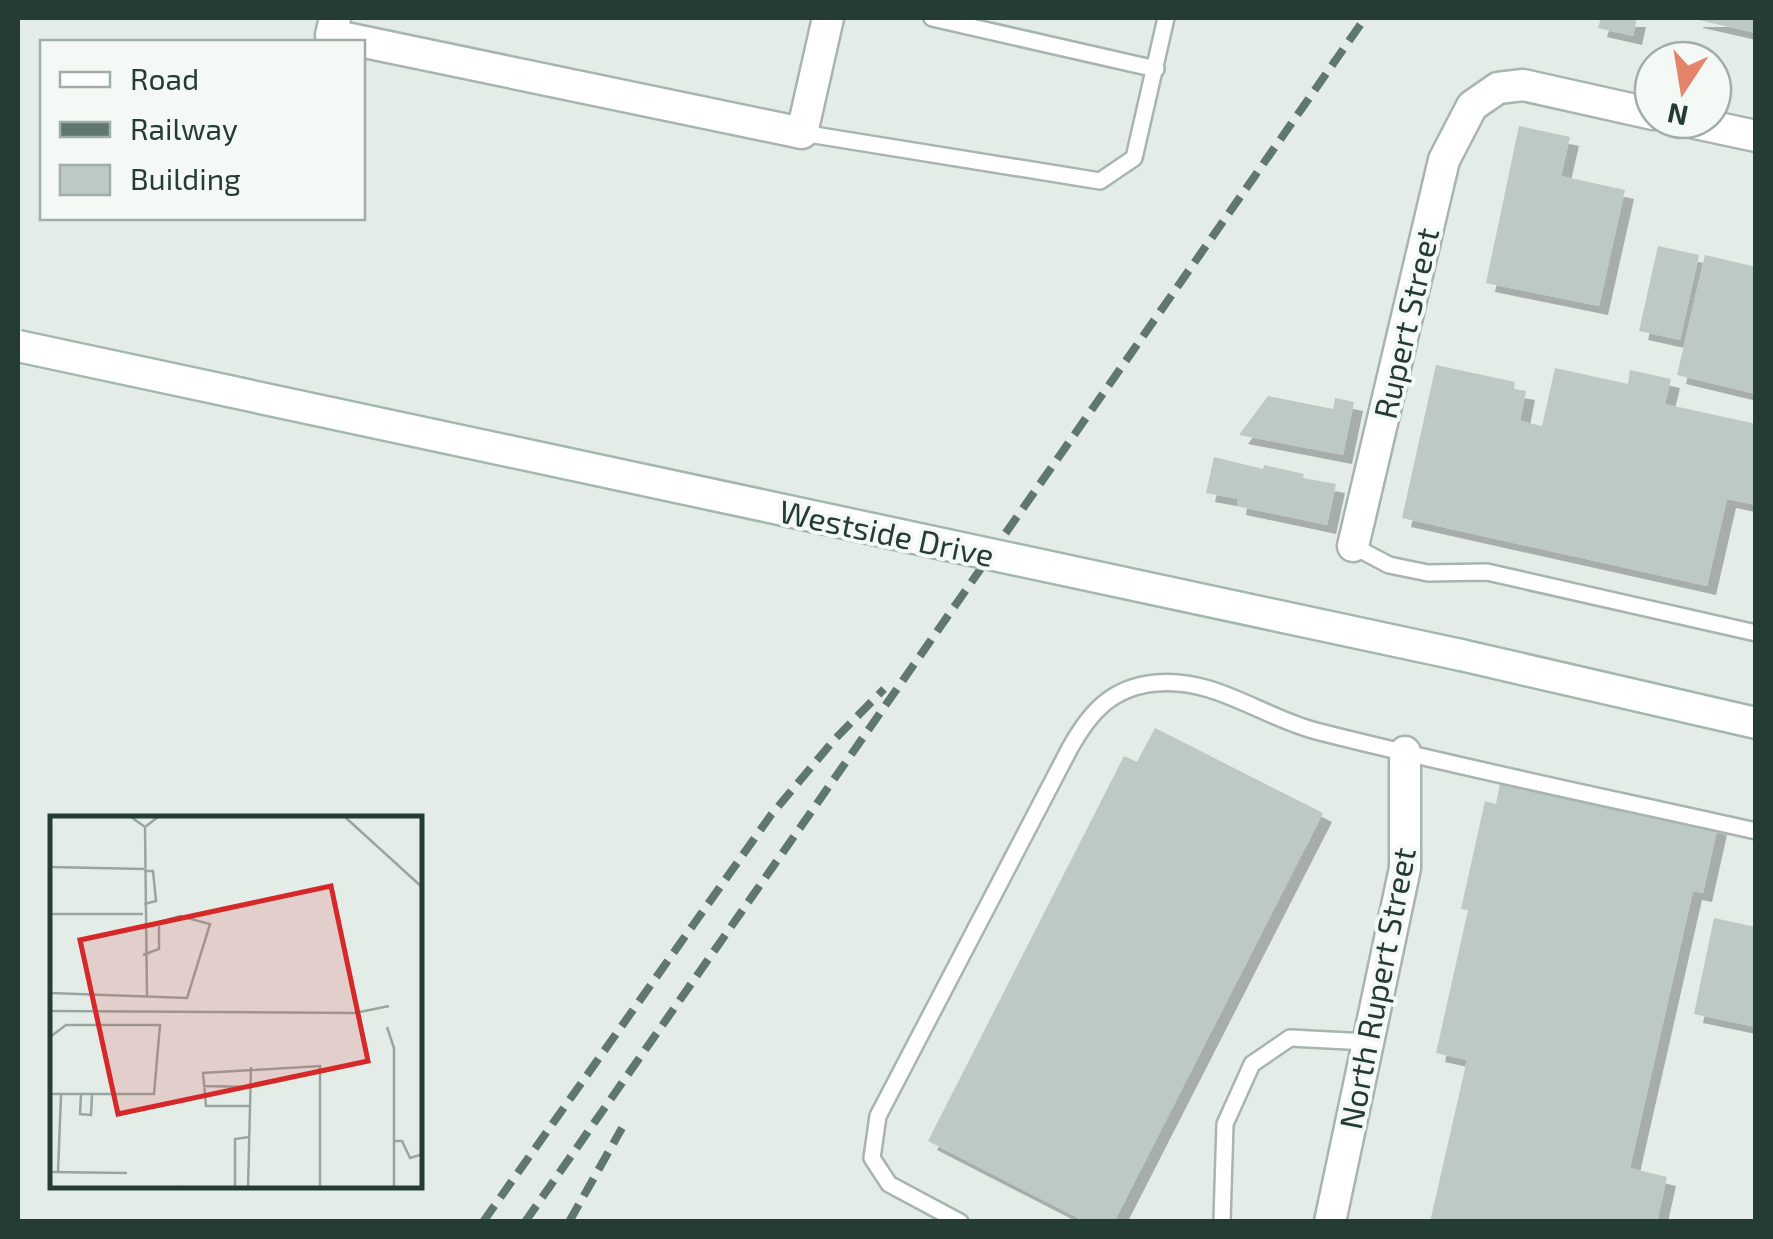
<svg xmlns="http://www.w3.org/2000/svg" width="1773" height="1239" viewBox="0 0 1773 1239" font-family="'Exo 2',sans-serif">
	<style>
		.building { fill: #bcc9c4; filter: url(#shadow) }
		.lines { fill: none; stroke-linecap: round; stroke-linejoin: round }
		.service-casing { stroke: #a7b4af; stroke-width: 20 }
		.minor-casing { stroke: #a7b4af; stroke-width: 35 }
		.secondary-casing { stroke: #a3b7af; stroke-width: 35 }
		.service { stroke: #fff; stroke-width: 15 }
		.minor { stroke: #fff; stroke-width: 30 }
		.secondary { stroke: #fff; stroke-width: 30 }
		.rail { stroke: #607770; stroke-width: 8; stroke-dasharray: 20 10; stroke-linecap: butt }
		.secondary-bridge-casing { stroke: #a3b7af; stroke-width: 35; stroke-linecap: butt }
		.secondary-bridge { stroke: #fff; stroke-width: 30 }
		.labels { text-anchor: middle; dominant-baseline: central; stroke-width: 8; stroke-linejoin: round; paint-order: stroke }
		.street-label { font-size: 32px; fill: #253c35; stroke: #f4f9f6 }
		.inset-road { fill: none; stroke: #98a6a0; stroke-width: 2.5 }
		.view { fill: #d62828; fill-opacity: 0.15; stroke: #d62828; stroke-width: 5 }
		.inset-edge { fill: none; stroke: #253c35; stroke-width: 5 }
	</style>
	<defs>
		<filter id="shadow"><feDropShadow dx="9" dy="9" stdDeviation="0" flood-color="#0004"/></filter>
	</defs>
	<rect width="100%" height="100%" fill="#e4ece8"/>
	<g class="building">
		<path d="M1601,18h36l-4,18 -35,-8z"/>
		<path d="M1694,18h62v15l-62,-14z"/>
		<path d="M1519,126l51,11 -9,39 64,14 -26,116 -113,-23z"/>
		<path d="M1658,246l41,9 -19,85 -41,-9z"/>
		<path d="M1705,255l51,12v127l-79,-19z"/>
		<path d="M1436,365l79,17 -1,7 12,2 -6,30 22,5 13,-58 73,16 2,-14 41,9 -6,25 91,20v81l-29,-6 -20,87 -305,-68z"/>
		<path d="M1268,396l65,13 2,-11 19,4 -11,53 -104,-20z"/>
		<path d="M1214,457l49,12 1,-4 40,9 -1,4 33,6 -9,41 -90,-19 1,-7 -32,-6z"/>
		<path d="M1155,728l168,85 -209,409h-28l-158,-81 196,-385 13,6z"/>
		<path d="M1501,778l217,48 -15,67 -10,-2 -63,277 37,9 -10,45h-227l37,-162 -31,-7 32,-143 -7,-1 24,-108 11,3z"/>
		<path d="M1714,918l42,9v100l-62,-13z"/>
	</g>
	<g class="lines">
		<g class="service-casing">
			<g id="service">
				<path d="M932,18l224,51"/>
				<path d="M802,133l298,48 34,-23 32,-140"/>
				<path d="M1353,546l36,19 39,8 59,-1 269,61"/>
				<path d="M1222,1220l3,-96 27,-60 38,-26 78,4"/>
				<path d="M960,1222l-71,-38 -17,-26 6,-42 192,-368c20,-36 42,-61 86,-65 58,-6 106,34 160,48 145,37 293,67 440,100"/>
			</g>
		</g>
		<g class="minor-casing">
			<g id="minor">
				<path d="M335,18l-4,17 471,98 26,-115"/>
				<path d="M1681,120l75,16"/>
				<path d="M1353,546l91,-386 28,-54 26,-18 25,-3 130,29"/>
				<path d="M1330,1222l75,-354v-116"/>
			</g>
		</g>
		<g class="secondary-casing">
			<path id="secondary" d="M1461,655l295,68"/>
		</g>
		<use href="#service" class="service"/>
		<use href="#minor" class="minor"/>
		<use href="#secondary" class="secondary"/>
		<g class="rail">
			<path d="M483,1222l288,-407 63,-75 50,-51"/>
			<path d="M525,1222l840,-1204"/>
			<path d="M569,1222l53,-94"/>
		</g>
		<g class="secondary-bridge-casing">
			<path id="secondary-bridge" d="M18,346l1443,309"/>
		</g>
		<use href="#secondary-bridge" class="secondary-bridge"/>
	</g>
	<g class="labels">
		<g class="street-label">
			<text transform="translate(1405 323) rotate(-77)">Rupert Street</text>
			<text transform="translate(887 532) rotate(12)">Westside Drive</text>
			<text transform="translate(1376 988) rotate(-79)">North Rupert Street</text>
		</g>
	</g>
	<g transform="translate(50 816)">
		<rect width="372" height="372" fill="#e4ece8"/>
		<path class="inset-road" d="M81,1l14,10 13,-10M295,1l78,71M95,11l2,170M0,51l94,2M94,88l12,-3 -3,-30h-9M0,98h93M93,139l16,-6v-23M0,177l137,5 23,-74 -30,-8 -37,11M0,195l305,2 34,-7M337,211l7,21v140M0,221l16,-12h94l-6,69h-104M153,270l47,1M31,279l-1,19 11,1 1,-20M200,290h-44l-3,-33 117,-7v122M343,325h9l8,17 13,-4M0,356l77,1M8,356l3,-77M123,371l97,1M185,371v-48l14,-2M198,372l3,-121"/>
		<path class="view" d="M281,70l37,175 -250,53 -38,-174z"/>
		<rect width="372" height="372" class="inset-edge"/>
	</g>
	<rect width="1773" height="1239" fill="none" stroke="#253c35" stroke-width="40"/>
	<rect x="40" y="40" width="325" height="180" fill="#f4f9f6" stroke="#a1ada9" stroke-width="2.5"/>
	<rect x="60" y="72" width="50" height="15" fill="#ffffff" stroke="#a1ada9" stroke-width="2.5"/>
	<text x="130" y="90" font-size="30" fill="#253c35">Road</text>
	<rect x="60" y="122" width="50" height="15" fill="#607770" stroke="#a1ada9" stroke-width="2.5"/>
	<text x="130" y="140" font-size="30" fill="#253c35">Railway</text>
	<rect x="60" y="165" width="50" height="30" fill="#bcc9c4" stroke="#a1ada9" stroke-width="2.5"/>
	<text x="130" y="190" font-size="30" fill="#253c35">Building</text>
	<g transform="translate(1683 90) rotate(192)"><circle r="48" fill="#f4f9f6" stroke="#a1ada9" stroke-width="2.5"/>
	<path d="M0-8L18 38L0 25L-18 38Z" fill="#e48469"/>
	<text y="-15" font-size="28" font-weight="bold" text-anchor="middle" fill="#253c35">N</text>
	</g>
</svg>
